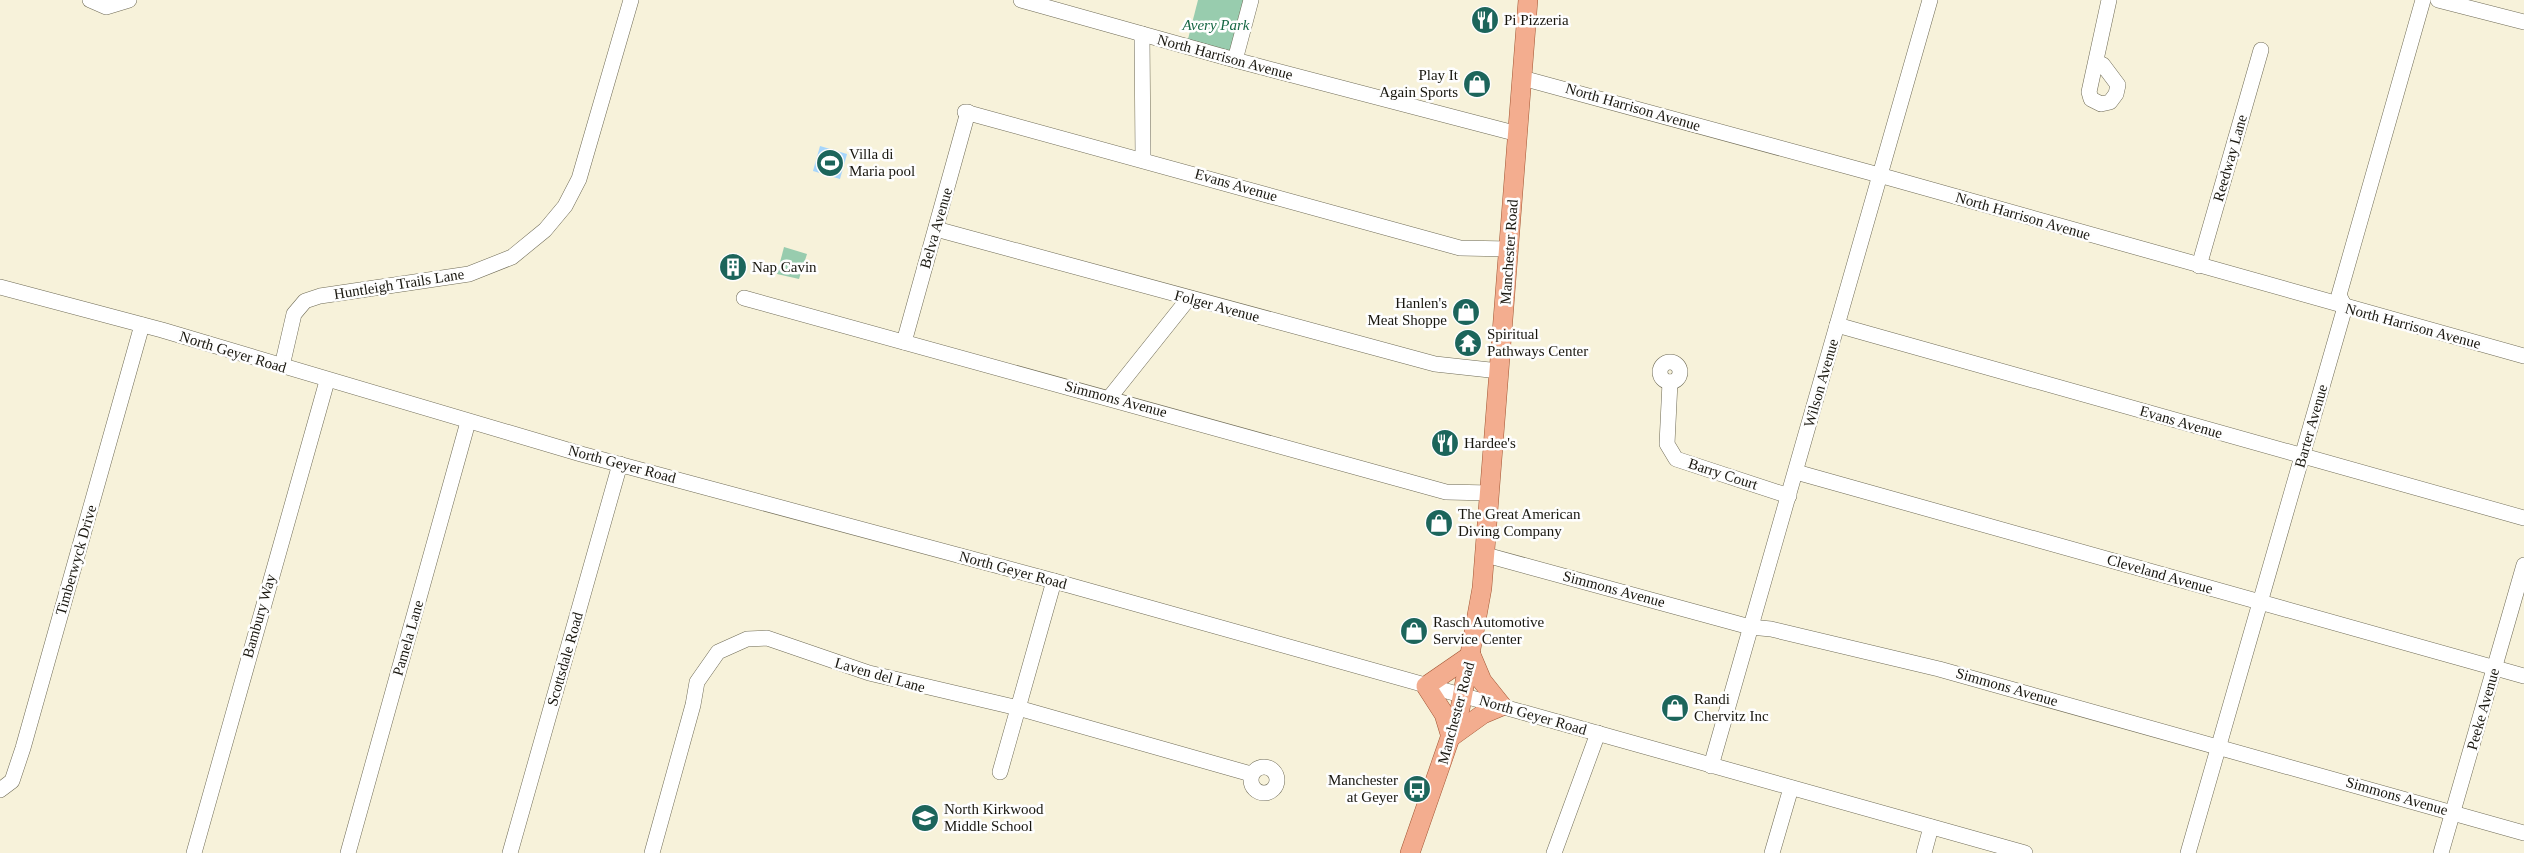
<svg xmlns="http://www.w3.org/2000/svg" width="2524" height="853" viewBox="0 0 2524 853" font-family="'Times New Roman',serif">
	<style>
		.green { fill: #98ccae }
		.water { fill: #a7d6fc }
		.lines { fill: none; stroke-linecap: round; stroke-linejoin: round }
		.minor-casing { stroke: #6f6b56; stroke-width: 16 }
		.major-casing { stroke: #a15432; stroke-width: 20 }
		.minor { stroke: #fff; stroke-width: 15 }
		.major { stroke: #f3ad8f; stroke-width: 19 }
		.labels { text-anchor: middle; dominant-baseline: central; stroke-width: 5; stroke-linejoin: round; paint-order: stroke }
		.poi-label { font-size: 15px; fill: #18160e; stroke: #fefefe; text-anchor: start }
		.park-label { font-size: 15px; font-style: italic; fill: #166744; stroke: #fefefe }
		.street-label { font-size: 15px; fill: #18160e; stroke: #fefefe }
	</style>
	<rect width="100%" height="100%" fill="#f7f2da"/>
	<g class="green">
		<path d="M1198,0h49l-14,56 -46,-13z"/>
		<path d="M784,247l23,7 -8,25 -22,-5z"/>
	</g>
	<path class="water" d="M820,146l27,8 -7,25 -27,-8z"/>
	<g class="lines">
		<g class="minor-casing">
			<g id="minor">
				<path d="M90,0l16,7 23,-7"/>
				<path d="M1021,0l214,60 283,74"/>
				<path d="M2438,0l86,22"/>
				<path d="M1142,34l1,125"/>
				<path d="M1235,60l16,-60"/>
				<path d="M2097,62l6,3 15,20 -2,9 -6,8 -9,2 -10,-5 -2,-7 20,-92"/>
				<path d="M1522,78l357,97 645,181"/>
				<path d="M965,112l495,136 49,1"/>
				<path d="M936,229l499,135 64,7"/>
				<path d="M2199,266l62,-216"/>
				<path d="M0,287l162,43 419,124 473,127 971,272"/>
				<path d="M744,298l702,194 44,1"/>
				<path d="M1837,325l687,193"/>
				<path d="M904,342l64,-230"/>
				<circle cx="1670" cy="372" r="10"/>
				<path d="M282,366l12,-52 11,-13 15,-5 149,-22 43,-17 33,-27 20,-24 14,-27 52,-179"/>
				<path d="M1670,382l-3,62 9,15 113,37"/>
				<path d="M1110,397l79,-99"/>
				<path d="M1796,472l728,204"/>
				<path d="M1486,555l264,72 21,2 168,40 585,164"/>
				<path d="M1711,766l219,-766"/>
				<circle cx="1264" cy="780" r="13"/>
				<path d="M1000,772l54,-191"/>
				<path d="M0,790l12,-9 11,-33 119,-423"/>
				<path d="M194,853l133,-472"/>
				<path d="M348,853l120,-431"/>
				<path d="M510,853l110,-389"/>
				<path d="M652,853l41,-148 4,-23 21,-30 29,-13 20,-1 102,35 149,35 233,66"/>
				<path d="M1554,853l44,-120"/>
				<path d="M1772,853l19,-65"/>
				<path d="M1924,853l7,-26"/>
				<path d="M2188,853l157,-546 -6,-12 84,-295"/>
				<path d="M2441,853l83,-288"/>
			</g>
		</g>
		<g class="major-casing">
			<g id="major">
				<path d="M1451,737l32,-23 19,-8 -20,-25 -11,-26"/>
				<path d="M1451,737l-7,-23 -18,-28 45,-31"/>
				<path d="M1410,853l50,-144 22,-121 46,-588"/>
			</g>
		</g>
		<use href="#minor" class="minor"/>
		<use href="#major" class="major"/>
	</g>
	<defs>
		<g id="restaurant-disc" transform="scale(1.4375)"><circle r="9.5" fill="#1c655b" stroke="#fefefe"/><path d="M-5-6h1v4h1v-4h1v4h1v-4h1v5L-1.5 .5V6h-2V.5L-5-1ZM5-6V6H3V1.5H1.5Q1.5-4 5-6Z" fill="#fff"/></g>
		<g id="shop-disc" transform="scale(1.4375)"><circle r="9.5" fill="#1c655b" stroke="#fefefe"/><path d="M-5-2.5h2.3a2.7 3.5 0 0 1 5.4 0H5L5.5 6h-11ZM-1.5-2.5h3a1.5 2.3 0 0 0-3 0Z" fill="#fff"/></g>
		<g id="stadium-disc" transform="scale(1.4375)"><circle r="9.5" fill="#1c655b" stroke="#fefefe"/><path d="M0-5a6.5 5 0 1 0 0 10a6.5 5 0 1 0 0-10ZM-3.5-1.8h7v3.6h-7Z" fill="#fff"/></g>
		<g id="building-disc" transform="scale(1.4375)"><circle r="9.5" fill="#1c655b" stroke="#fefefe"/><path d="M-4-6H4V6H1V3H-1V6H-4ZM-2.5-4.3h1.7v1.8h-1.7ZM.8-4.3h1.7v1.8H.8ZM-2.5-1h1.7V.8h-1.7ZM.8-1h1.7V.8H.8Z" fill="#fff"/></g>
		<g id="temple-disc" transform="scale(1.4375)"><circle r="9.5" fill="#1c655b" stroke="#fefefe"/><path d="M0-6L5-2H3V0L6.5 2.5H4V6H1.5V3h-3V6H-4V2.5H-6.5L-3 0V-2H-5Z" fill="#fff"/></g>
		<g id="bus-disc" transform="scale(1.4375)"><circle r="9.5" fill="#1c655b" stroke="#fefefe"/><path d="M-5-6H5V4H4V6H2V4H-2V6H-4V4H-5ZM-3.5-4V0h7V-4ZM-3.5 1.2v1.5H-2V1.2ZM2 1.2v1.5H3.5V1.2Z" fill="#fff"/></g>
		<g id="school-disc" transform="scale(1.4375)"><circle r="9.5" fill="#1c655b" stroke="#fefefe"/><path d="M0-5L7-2L0 1L-7-2ZM-4 1L0 2.5L4 1V4Q0 6-4 4Z" fill="#fff"/></g>
	</defs>
	<g fill-rule="evenodd">
		<use href="#restaurant-disc" x="1485" y="20"/>
		<use href="#shop-disc" x="1477" y="84"/>
		<use href="#stadium-disc" x="830" y="163"/>
		<use href="#building-disc" x="733" y="267"/>
		<use href="#shop-disc" x="1466" y="312"/>
		<use href="#temple-disc" x="1468" y="343"/>
		<use href="#restaurant-disc" x="1445" y="443"/>
		<use href="#shop-disc" x="1439" y="523"/>
		<use href="#shop-disc" x="1414" y="631"/>
		<use href="#shop-disc" x="1675" y="708"/>
		<use href="#bus-disc" x="1417" y="789"/>
		<use href="#school-disc" x="925" y="818"/>
	</g>
	<g class="labels">
		<g class="poi-label">
			<text x="1504" y="20">Pi Pizzeria</text>
			<text x="1458" y="75" text-anchor="end">Play It<tspan x="1458" dy="17">Again Sports</tspan></text>
			<text x="849" y="154">Villa di<tspan x="849" dy="17">Maria pool</tspan></text>
			<text x="752" y="267">Nap Cavin</text>
			<text x="1447" y="303" text-anchor="end">Hanlen's<tspan x="1447" dy="17">Meat Shoppe</tspan></text>
			<text x="1487" y="334">Spiritual<tspan x="1487" dy="17">Pathways Center</tspan></text>
			<text x="1464" y="443">Hardee's</text>
			<text x="1458" y="514">The Great American<tspan x="1458" dy="17">Diving Company</tspan></text>
			<text x="1433" y="622">Rasch Automotive<tspan x="1433" dy="17">Service Center</tspan></text>
			<text x="1694" y="699">Randi<tspan x="1694" dy="17">Chervitz Inc</tspan></text>
			<text x="1398" y="780" text-anchor="end">Manchester<tspan x="1398" dy="17">at Geyer</tspan></text>
			<text x="944" y="809">North Kirkwood<tspan x="944" dy="17">Middle School</tspan></text>
		</g>
		<g class="park-label">
			<text x="1216" y="25">Avery Park</text>
		</g>
		<g class="street-label">
			<text transform="translate(1225 57) rotate(15)">North Harrison Avenue</text>
			<text transform="translate(1633 107) rotate(16)">North Harrison Avenue</text>
			<text transform="translate(2230 158) rotate(-74)">Reedway Lane</text>
			<text transform="translate(1236 185) rotate(16)">Evans Avenue</text>
			<text transform="translate(2023 216) rotate(16)">North Harrison Avenue</text>
			<text transform="translate(936 228) rotate(-74)">Belva Avenue</text>
			<text transform="translate(1509 252) rotate(-86)">Manchester Road</text>
			<text transform="translate(399 284) rotate(-9)">Huntleigh Trails Lane</text>
			<text transform="translate(1217 306) rotate(15)">Folger Avenue</text>
			<text transform="translate(2413 326) rotate(15)">North Harrison Avenue</text>
			<text transform="translate(233 352) rotate(17)">North Geyer Road</text>
			<text transform="translate(1821 383) rotate(-74)">Wilson Avenue</text>
			<text transform="translate(1116 399) rotate(15)">Simmons Avenue</text>
			<text transform="translate(2181 422) rotate(16)">Evans Avenue</text>
			<text transform="translate(2311 426) rotate(-74)">Barter Avenue</text>
			<text transform="translate(622 464) rotate(15)">North Geyer Road</text>
			<text transform="translate(1723 474) rotate(18)">Barry Court</text>
			<text transform="translate(76 560) rotate(-74)">Timberwyck Drive</text>
			<text transform="translate(1013 570) rotate(15)">North Geyer Road</text>
			<text transform="translate(2160 574) rotate(16)">Cleveland Avenue</text>
			<text transform="translate(1614 589) rotate(15)">Simmons Avenue</text>
			<text transform="translate(259 616) rotate(-74)">Bambury Way</text>
			<text transform="translate(408 638) rotate(-74)">Pamela Lane</text>
			<text transform="translate(565 659) rotate(-74)">Scottsdale Road</text>
			<text transform="translate(880 675) rotate(16)">Laven del Lane</text>
			<text transform="translate(2007 687) rotate(16)">Simmons Avenue</text>
			<text transform="translate(2483 709) rotate(-74)">Peeke Avenue</text>
			<text transform="translate(1456 713) rotate(-75)">Manchester Road</text>
			<text transform="translate(1533 715) rotate(16)">North Geyer Road</text>
			<text transform="translate(2397 796) rotate(16)">Simmons Avenue</text>
		</g>
	</g>
</svg>
